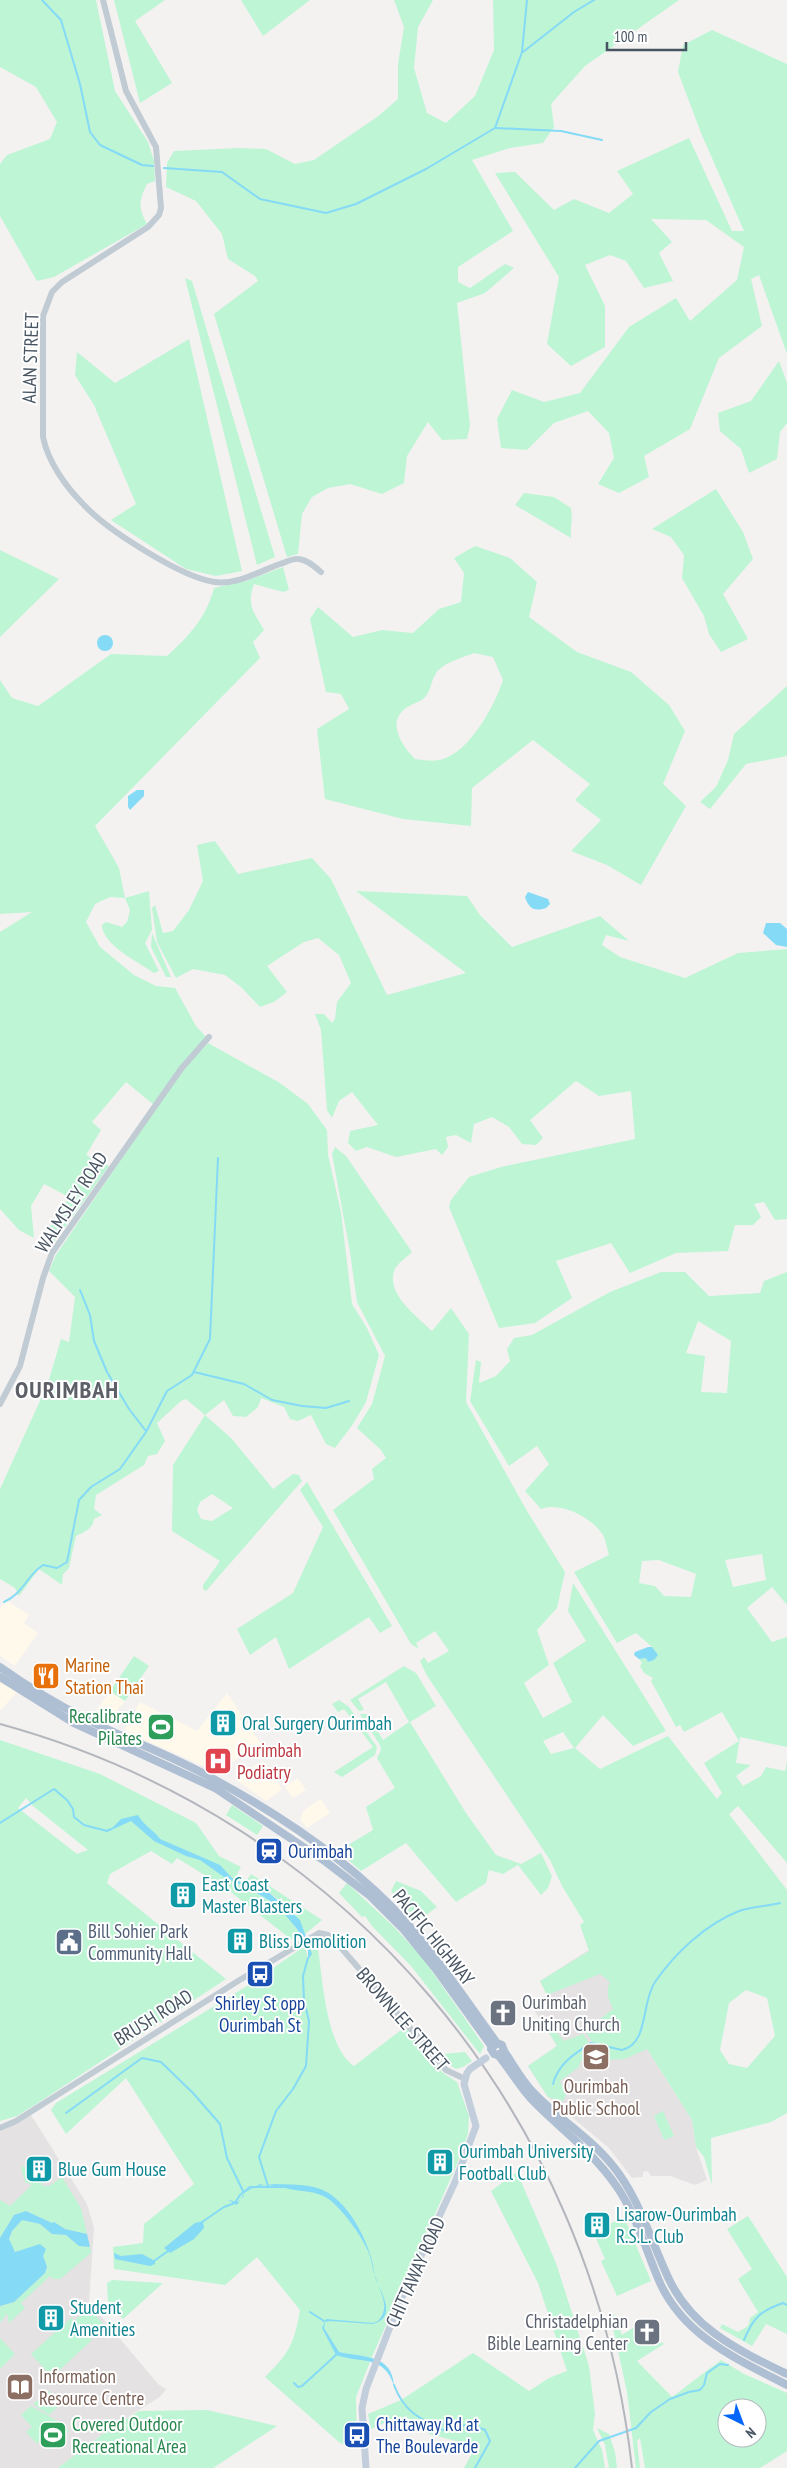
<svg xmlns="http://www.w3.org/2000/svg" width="787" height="2468" viewBox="0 0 787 2468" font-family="'PT Sans Narrow',sans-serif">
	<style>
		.commercial { fill: #fef9eb }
		.education { fill: #e5e2e3 }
		.green { fill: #bdf5d5; fill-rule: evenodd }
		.water { fill: #85daf6 }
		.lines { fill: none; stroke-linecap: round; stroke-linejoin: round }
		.stream { stroke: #85daf6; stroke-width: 2 }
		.tertiary { stroke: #c1cbd4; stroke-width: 6 }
		.secondary { stroke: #c3cedc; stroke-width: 7 }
		.primary { stroke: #afbfd3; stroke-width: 8 }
		.rail { stroke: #b3b6bd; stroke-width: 2 }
		.secondary-bridge { stroke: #c3cedc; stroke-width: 7 }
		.labels { text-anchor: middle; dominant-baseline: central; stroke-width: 4; stroke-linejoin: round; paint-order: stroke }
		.street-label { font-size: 19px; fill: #475462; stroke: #fff }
		.food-label { font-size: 19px; fill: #c56008; stroke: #fff; text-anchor: start }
		.leisure-label { font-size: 19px; fill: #27864d; stroke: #fff; text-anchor: end }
		.culture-label { font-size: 19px; fill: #0d838f; stroke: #fff; text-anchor: start }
		.health-label { font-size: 19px; fill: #be3a42; stroke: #fff; text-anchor: start }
		.transit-label { font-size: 19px; fill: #164399; stroke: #fff; text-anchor: start }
		.service-label { font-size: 19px; fill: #4e5e75; stroke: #fff; text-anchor: start }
		.worship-label { font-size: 19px; fill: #5b616d; stroke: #fff; text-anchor: start }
		.education-label { font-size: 19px; fill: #785e54; stroke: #fff }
		.district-label { font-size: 24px; font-weight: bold; letter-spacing: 1px; fill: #5d6167; stroke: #fff }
	</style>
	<rect width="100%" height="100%" fill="#f4f2f1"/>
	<g class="commercial">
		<path d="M6,1600l23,15 -5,8 14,10 -23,33 -15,-10v-48z"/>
		<path d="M45,1665l9,7 -9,12 -9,-6z"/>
		<path d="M0,1678l18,13 -17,19h-1z"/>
		<path d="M110,1691l15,10 -15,18 -15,-7z"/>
		<path d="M227,1693l34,51 -40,25 -6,2 -86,-38 -4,-5 15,-26 57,29z"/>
		<path d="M263,1760l19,29 -16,12 -31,-22z"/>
		<path d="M298,1778l8,12 -13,8 -8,-11z"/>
		<path d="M321,1799l9,14 -23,15 -7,-8 3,-9z"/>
	</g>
	<g class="education">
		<path d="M631,1923l16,126 45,71 4,27 11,33 -12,5 -25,-9h-19l-3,-5 -5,1v5l-11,1 -23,-30 -61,-51 -20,-31 29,-20 -25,-39 15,-12 -7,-14z"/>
		<path d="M31,2115l56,89 7,24 -5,74 69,82 8,5 -5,7 -53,34 -50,38h-58v-336z"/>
	</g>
	<g class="green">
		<path d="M0,0h96l19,91 33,51 6,19 1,20 -8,3c-8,16 -9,24 0,40l-93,53 -17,4 -37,-65v-52l7,-9 43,-16 7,-17 -21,-35 -36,-20z"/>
		<path d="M114,0h51l-30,21 37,62 -32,20z"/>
		<path d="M241,0h69l-47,36z"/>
		<path d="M394,0h39l-15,27 -4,41 13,45 19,10 29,-27 19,-46 -1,-50h186l-94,66 -34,38 3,23 -11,16 -33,5 -38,12 41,71 -55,36v15l12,6 35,-24 9,4 -29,25 -28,10 13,123 -3,13 -25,1 -14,-18 -21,34 -3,27 -22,11 -32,-10 -22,4 -16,9 -10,17 -4,40 -11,3 -73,-243 44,-33 -3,-5 -27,-17 -6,-25 -26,-33 -30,-14 1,-24 7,-12 65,-3 27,1 29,15 19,-4 63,-43 21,-18v-35l6,-37z"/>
		<path d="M712,30l75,34v290l-28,-79 -8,4 11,47 -43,32 -29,71 -46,27 5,21 -30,16 -21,-9 16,-26 -5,-25 -21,-22 -34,12 -27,27 -26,-2 -4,-29 15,-29 32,12 36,-9 49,-66 47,-29 14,23 47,-41 7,-33 -38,-27 -55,-1 21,23 -13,11 14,28 -29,7 -18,-27 -16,-6 -25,10 20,41v41l-34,19 -24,-22 12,-67 -64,-104 20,-1 39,38 20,-11 35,14 24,-19 -16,-23 72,-33 43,93h12l-43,-98 -23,-61 5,-27z"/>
		<path d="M185,278l7,3 83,276 -18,8z"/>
		<path d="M189,339l53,232 -26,5 -30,-7 -75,-49 25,-16 -42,-99 -19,-30 2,-23 38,31z"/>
		<path d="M779,361l8,22v40l-7,9 -3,27 -28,14 -8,-24 -21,-18 -2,-18 33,-12z"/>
		<path d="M716,489l27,43 10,27 -30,35 25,45 -27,13 -12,-18 -5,-18 -22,-38 2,-23 -13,-18 -19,-8z"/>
		<path d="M524,493l30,4 17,11c2,11 -1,19 0,30l-56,-33z"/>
		<path d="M475,546l35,12 27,24 -8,35 48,35 54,20 38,33 16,26 -22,53 23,22 -45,79 -34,-20 -36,-14 30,-31 -26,-20 15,-16 -57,-44 -61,48 -1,38 -68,-7 -78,-20 -8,-70 32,-20 -8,-15 -15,-2 -16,-73 8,-12 35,30 29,-7 31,3 26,-24 22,-7 3,-29 -10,-15zM474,653l19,4 10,23c-8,25 -33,71 -60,79 -8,3 -20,1 -28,0 -13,-13 -29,-37 -9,-51 5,-4 12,-5 17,-9 7,-5 8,-17 12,-24 6,-12 27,-17 39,-22z"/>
		<path d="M0,550l59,29 -59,58z"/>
		<path d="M283,567l6,23 -6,2 -29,-8c-8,22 0,28 10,46l-11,12 7,16 -165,168 24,42 6,30 24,-7 3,39 -7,13 14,28 -5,2c-15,-11 -51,-27 -52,-48l4,-3 16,5 5,-5 3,-12 -5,-12 -15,-1 -15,7 -9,18 14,25 34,28 22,11 19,2 21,38 10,11 -52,68 -28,-23 -34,40 9,8 -15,25 23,11 -57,79 -5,-14 22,-34 -25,-13 -13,22 3,32 -15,-8 -19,-21v-277l32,-20 -32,2v-234l12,18 26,8 73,-52 56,2c22,-20 39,-38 47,-68l32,-7z"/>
		<path d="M787,686v70l-41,8 -36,45 -10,-7 16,-15 12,-27 6,-26z"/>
		<path d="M215,841l23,33 74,-16 19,21 56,116 79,-22 -110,-82 111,5 13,19 32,32 88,-31 29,25 -23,-6 -4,10 18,12 65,21 53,-25 49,-4v270l-12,1 -11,-18 -10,2 7,13 -8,8h-18l-7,26 -52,2 -46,20 -19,-30 -55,18 16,37 -37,25 -36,5 -50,-121 2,-7 18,-23 32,-10 134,-28 -4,-48 -32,5 -23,-15 -46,39 13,18 -7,7 -14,-1 -13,-17 -17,-10 -18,7 -3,19 -15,-8 -10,2 2,10 -6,8 -6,-6 -40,8 -29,-10 -11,4 -8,-8 2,-12 28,-6 -26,-33 -13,9 -7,17 -5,-8 -6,-80 -6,-16h9l8,9 3,-4 2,-17 14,-19 -12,-28 -21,-17 -14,4 -37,24 20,26 -13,10 -14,5 -19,-20 -16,-12 -32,-6 -17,9 -19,-36 -5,-34 3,-3 8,28 10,-2 16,-21 14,-29 -6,-36z"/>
		<path d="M152,933l19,44h-5l-15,-30z"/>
		<path d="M208,1043l72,40 28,21 19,26 1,25 13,57 11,92 15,24 12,27 -13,47 -13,22 -18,24 -9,-4 -15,-29 -13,6 -8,-2 -6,-12 -23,-9 -3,9 -12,10 -13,-1 -9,-16 -19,15 27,24 41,50 20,-15 6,1 3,6 -96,110 -3,-2v-4l17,-24 -48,-30 1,-66 32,-50 -19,-16 -5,2 -24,22 8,18 -8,13 -9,2 -4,9 -48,30 -2,14 8,6 -8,4c-1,10 -10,13 -18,17l-7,32 -6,6 -1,11 -23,-16 -20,27 -4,-8 -15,-9v-90l48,-106 13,-44 8,3 6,-45 -26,-26 7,-16 126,-185zM212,1494l21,14 -21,13 -11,-2 -4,-9 3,-8z"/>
		<path d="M335,1147l11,9 66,96c-5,5 -14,11 -17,17 -11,24 23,48 37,62l19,-23 18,26 -3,68 61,109 38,61 -8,36 -20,22 12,35 -25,18 19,35 29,-16 -19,-39 33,-22 -18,-30 5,-28 93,148 -33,15 -30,-31 -28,33 25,21 68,-33 49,63 5,-6 -18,-30 35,-22 -17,-29 -38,20 -4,-7 -4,2 -25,-46 2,-3 -9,-5 -4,-7 2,-3 -3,-4 7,-1 2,4 6,-2 -2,-13 -16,-14 -19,10 -43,-71 35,-17c-2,-6 -3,-14 -6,-20 -10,-17 -43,-34 -62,-26l-16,-18 24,-27 -12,-18 -28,20 -39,-65 6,-41 5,2 -2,21 17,-7 14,-15 -3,-12 7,-11 18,-3 78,-43 51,-20h24l24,24 51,-3 4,-12 23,-9v333l-15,-18 -25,21 25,34 15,-5v110l-47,-10 -4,26 15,2 -15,11 7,10 18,-10 5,-9 19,4 2,-9v101l-49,-57 -9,8 58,76v223l-16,9 -60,16 1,47 -8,-28 -8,-10 -4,-27 -45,-71 -22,10 -21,1 -19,-29 28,-22c-4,-11 -8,-15 -3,-27l-10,-8 -53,21 -7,-14 49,-30 -9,-26 4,-3 -22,-36 -12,-26 -124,-186 -6,-13 4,-4 4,6 21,-12 -14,-20 -19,12 3,6 -8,-5 -78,-134 41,-31 -2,-10 14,-11 -5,-8 -24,-22 15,-24 13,-48 -28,-54 -7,-50 -18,-98zM698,1321l33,20 -4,52 -26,-1 4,-36 -19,-3zM762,1554l4,26 -33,7 -8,-27zM659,1560l37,14 -5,23 -27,-1 -9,-10 -16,-3 3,-22zM563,1732l11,16 -23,6 -8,-13zM746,1990l21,8 8,38 -28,32 -18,-4 -9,-14 9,-47z"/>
		<path d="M307,1482l85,144 -12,7 -11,-16 -80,52 -13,-32 -26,18 -13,-26 56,-36 30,-66 -23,-37z"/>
		<path d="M134,1656l15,10 -24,35 -15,-10z"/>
		<path d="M404,1666l12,7 20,33 -26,16 56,91 30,42 25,9 20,-11 11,23 -4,12 -7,7 -23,-30 -15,9 -14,-4 -3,13 -30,19 -50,-59 -45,28 -23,-20 35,-21 -7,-23 29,-19 -18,-30 4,-8 -1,-5 -20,-31h7l16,26 26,-18 -23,-40 -28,17 6,11 -5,1 -9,-11z"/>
		<path d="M339,1700l10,7 28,40 -2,8 -33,22 -8,-5 39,-25 -29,-38 -6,3 -6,-8z"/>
		<path d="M0,1740l100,34 96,49 23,33 22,11 -4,7 10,6 4,-6 71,46 -18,15 -13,-25 -25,-20 -26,-9 -1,4c27,10 49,25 62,52l-9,3 -65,-51 -50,-31 -5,6 -21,-13 -41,23 -3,9 119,96 -185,122 -24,15 -17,5zM26,1798l7,8 55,44 -11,4 -59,-46z"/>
		<path d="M232,1805l31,21 -6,9 -31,-20z"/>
		<path d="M396,1881l25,10 16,16 -19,14 -27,-30z"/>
		<path d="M347,1883l46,43 29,31 62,89 -4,8 -69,-88 -39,-40 -7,-10 -3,1 -23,-24z"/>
		<path d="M316,1938l8,1 6,4 -12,6c5,32 8,98 36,117l51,-39 38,46 14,9 12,34 -1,18 -11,30 -86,195 -36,-8 35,11 -14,35 1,47 -4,2 -13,-3 -75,-66c25,-25 29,-33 35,-67l-43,-53 -32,28 -111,-16 -1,-22 30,-4 1,-19 50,-40 -68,-106 -60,56 -15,-24 5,-7 191,-117 58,-40 3,13 1,-15z"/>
		<path d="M547,2026l5,1 12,14 19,-7 12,18 -15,10 -1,5 -19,14 6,14 -3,6 -15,-4 -20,-31 29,-20 -11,-19z"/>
		<path d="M465,2052l7,9 -9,6 -7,2 -8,-5 -6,-10z"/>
		<path d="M663,2111l11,25 -10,4 -10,-24z"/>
		<path d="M23,2166l12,13 8,-4 4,4 -6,5 2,2h6l13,-9 19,31 6,26 -22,-5 -11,-7 -2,1 -26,-12 -12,4 -14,23v-38l10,6 22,-21 -7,-3 -4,-15z"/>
		<path d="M517,2172l39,91 33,103 6,48 -2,16 9,20 3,18h-141l12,-22 -47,-12 -21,-16 -15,1 -22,10 -3,-15 33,-14 72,-47 56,38 20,-13 18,-7 -29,-88 -47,-92z"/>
		<path d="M748,2216l39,61v57l-21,-10 -14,22 -32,-18 2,-4 16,8 10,-6 2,-8 8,-6 -20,-33 14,-10 -25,-40z"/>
		<path d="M624,2217l27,64 -34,15 -16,-35 4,-2 -12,-27z"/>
		<path d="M22,2220l18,4 12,10 14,1 13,11 11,1 1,6 -31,26h-7l-3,-3 -29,27 4,5 -16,15 -2,-10 -7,10v-17l14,-4 31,-29 2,-5 -4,-12 -17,-7 -11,3 -6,-12 3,-9z"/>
		<path d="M112,2280l51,3 -40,36 -15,-18 -1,-18z"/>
		<path d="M89,2308l15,17 -14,13 2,2 -40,37 -21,-23 40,-36 3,3z"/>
		<path d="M614,2314l8,21 11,-7 6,9 7,-3 9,12 7,-4 2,2 -27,17 35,36 49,-37 23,14 43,19v58l-27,17h-115l-5,-30 -3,3 3,27h-4l-9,-76 -16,-73zM727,2408h30v30h-30z"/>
		<path d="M0,2338l15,16 -15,15z"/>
		<path d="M49,2391l12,13 -12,11 -16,-11z"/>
		<path d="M31,2406c15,9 26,13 38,25l-21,19 -8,-9 -3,3 -11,-12 6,-5 -11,-12z"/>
		<path d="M207,2410l70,16 -64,42h-155l50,-38 31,-19z"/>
		<path d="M597,2428l12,6 6,18 2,16h-8l-4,-23z"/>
	</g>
	<g class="water">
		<circle cx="105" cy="643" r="8"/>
		<path d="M137,790h7v6l-14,14 -2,-3v-11z"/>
		<path d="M528,892l20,7 2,5 -4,4c-13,4 -17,0 -21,-11z"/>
		<path d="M766,923h14l7,6v18l-11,-2 -13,-12z"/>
		<path d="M648,1647h4l6,8 -4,5 -6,2 -2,-4 -7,1 -5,-4 1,-3z"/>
		<path d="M138,1815c6,11 15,14 22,24l60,26 12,13 19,9 15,3 34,30 12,34 -4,6v-9l-11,-22 -20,-24 -25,-15 -28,-13 -24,-17 -14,-4 -32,-15 -23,-20 -22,10 12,-12z"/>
		<path d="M260,2184c6,2 9,0 15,0 17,1 39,-1 55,10 20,14 34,40 41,63 2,7 3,16 5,23 6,14 21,37 -3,44l-43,-3 -5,1 -1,6 15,24c26,6 53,2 55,34 -10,-32 -32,-22 -58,-31l-14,-27 4,-9 47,4 5,-2c13,-14 2,-28 -2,-43 -4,-9 -4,-20 -9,-29 -8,-17 -23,-37 -37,-49 -13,-10 -30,-8 -45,-12 -13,-3 -28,-5 -39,3l-9,14 -9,-5 10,2 6,-6v-3z"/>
		<path d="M26,2211l26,12 2,-1 11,7 22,5 3,13 -11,-1 -13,-11 -14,-1 -12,-10 -18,-4 -10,11 -3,8 6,13 25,-8 6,5 -3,7 4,11 -2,6 -31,29 -14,4v-68l14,-23z"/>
		<path d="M203,2221l1,7 -10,11 -24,14 -6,-5 31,-25z"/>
		<path d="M114,2253l7,3 21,-2 13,7v3l-5,2 -35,-7z"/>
	</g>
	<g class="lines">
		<g class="stream">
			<path d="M42,0l19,20 19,64 10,48 10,13 42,20 11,1"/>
			<path d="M523,52l51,-40 20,-12"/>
			<path d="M496,128l65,3 41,9"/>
			<path d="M164,168l58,4 38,27 66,14 30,-9 70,-35 69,-41 27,-76 5,-52"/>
			<path d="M80,1290l10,25 4,26 13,31 22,37 17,22"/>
			<path d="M194,1372l50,12 28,16 30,6 24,2 23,-7"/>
			<path d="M4,1602c19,-8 23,-27 39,-37l14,3 10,-6 12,-62 12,-13 29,-18 26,-37 21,-41 25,-16 18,-36 8,-181"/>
			<path d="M0,1823l54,-34 13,11 6,9 1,8 10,8 23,6 4,-2"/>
			<path d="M553,2084c5,-20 21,-30 38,-41l31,7c27,-6 19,-48 33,-68 20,-29 51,-58 84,-71 12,-4 28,-5 41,-8"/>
			<path d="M66,2113l76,-55 19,4 32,31 27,31 7,34 16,33"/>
			<path d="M268,2186l-9,-29 17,-46 17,-22 13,-23 3,-45 -5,-20 -1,-25 5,-18"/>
			<path d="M202,2222l22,-15 11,-4 5,-8 10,-8h44"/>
			<path d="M154,2261l14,-10"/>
			<path d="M310,2312l14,9"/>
			<path d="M744,2340c9,-22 16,-29 39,-37l4,2"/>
			<path d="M294,2383l4,4 4,-1 35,-32"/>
			<path d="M394,2385c10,27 26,34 51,46l24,-7 16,6 5,11 -15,27"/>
			<path d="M575,2468l24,-27 37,-13 15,-16 19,-13 19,-7 11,-2 4,-5 3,-12 13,-9 8,1"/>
		</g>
		<g class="tertiary">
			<path d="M103,0l23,91 30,56 5,61 -2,7 -11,12 -86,55 -10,10 -9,24v121c5,25 23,50 41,68 22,24 98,73 131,77 22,3 45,-11 65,-18 6,-2 13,-6 19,-5 9,1 16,8 22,13"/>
			<path d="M0,1404l20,-38 23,-88 9,-25 129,-184 28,-32"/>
			<path d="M0,2128l16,-7 222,-140 81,-48 9,2 15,15 103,120 19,9"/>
		</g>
		<path class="secondary" d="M366,2468l-4,-60 4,-19 32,-83 57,-124 21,-56 -12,-42 3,-11 3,-4"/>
		<g class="primary">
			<path d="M0,1667c27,19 55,36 84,51 41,21 84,36 124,58 71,38 143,85 198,146 33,37 61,80 91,121l5,2 2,6 -6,4 -4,-1 -3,-5 6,-6"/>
			<path d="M0,1677l74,46 141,65 111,74 43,33 35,35 31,38 57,79"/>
			<path d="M504,2051c9,13 17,28 28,40 25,27 58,46 81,75 26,32 37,72 54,109 23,53 71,75 120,99"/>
			<path d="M498,2055c13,16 23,34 37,48 29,29 58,49 82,84 20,29 29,64 43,96 25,54 77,76 127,102"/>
		</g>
		<path class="rail" d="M0,1724c347,95 592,387 632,744"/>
		<path class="secondary-bridge" d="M470,2069l16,-11"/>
	</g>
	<defs>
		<g id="restaurant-square" transform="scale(1.4375)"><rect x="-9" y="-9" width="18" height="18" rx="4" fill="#e8710a" stroke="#fff"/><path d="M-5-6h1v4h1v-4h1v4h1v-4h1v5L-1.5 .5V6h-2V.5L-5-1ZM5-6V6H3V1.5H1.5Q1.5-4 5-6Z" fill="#fff"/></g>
		<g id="building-square" transform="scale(1.4375)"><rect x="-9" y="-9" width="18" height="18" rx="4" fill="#0f9aa8" stroke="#fff"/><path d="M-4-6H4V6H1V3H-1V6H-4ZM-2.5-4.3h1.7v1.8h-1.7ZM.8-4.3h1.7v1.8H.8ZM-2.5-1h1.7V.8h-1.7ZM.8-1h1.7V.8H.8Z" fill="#fff"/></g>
		<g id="stadium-square" transform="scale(1.4375)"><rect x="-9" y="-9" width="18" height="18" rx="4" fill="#2e9e5b" stroke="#fff"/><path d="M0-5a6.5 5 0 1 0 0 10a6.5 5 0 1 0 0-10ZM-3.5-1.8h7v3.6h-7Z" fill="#fff"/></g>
		<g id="hospital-square" transform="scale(1.4375)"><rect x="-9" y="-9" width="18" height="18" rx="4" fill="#e0444e" stroke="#fff"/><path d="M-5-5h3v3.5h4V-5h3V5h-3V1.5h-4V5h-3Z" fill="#fff"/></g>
		<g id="station-square" transform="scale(1.4375)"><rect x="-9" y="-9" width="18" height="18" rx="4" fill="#1a4fb4" stroke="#fff"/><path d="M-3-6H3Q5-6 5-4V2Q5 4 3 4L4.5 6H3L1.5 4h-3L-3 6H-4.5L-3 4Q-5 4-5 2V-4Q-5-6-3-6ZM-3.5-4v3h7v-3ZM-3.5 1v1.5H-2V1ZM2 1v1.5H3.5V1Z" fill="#fff"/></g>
		<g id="civic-square" transform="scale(1.4375)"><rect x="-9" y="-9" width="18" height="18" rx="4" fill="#5c6f8a" stroke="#fff"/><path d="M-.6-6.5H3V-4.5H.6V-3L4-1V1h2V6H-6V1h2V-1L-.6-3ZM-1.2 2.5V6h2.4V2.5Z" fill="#fff"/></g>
		<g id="bus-square" transform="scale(1.4375)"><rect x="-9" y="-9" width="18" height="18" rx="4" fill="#1a4fb4" stroke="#fff"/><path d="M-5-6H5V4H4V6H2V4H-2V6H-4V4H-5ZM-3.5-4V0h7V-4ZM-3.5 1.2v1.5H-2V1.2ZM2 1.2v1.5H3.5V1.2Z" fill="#fff"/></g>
		<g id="church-square" transform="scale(1.4375)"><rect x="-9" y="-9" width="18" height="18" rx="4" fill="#6b7280" stroke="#fff"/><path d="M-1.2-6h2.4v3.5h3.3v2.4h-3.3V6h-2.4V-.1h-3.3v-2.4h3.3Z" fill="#fff"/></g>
		<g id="school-square" transform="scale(1.4375)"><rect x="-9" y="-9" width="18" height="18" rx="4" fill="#8d6e63" stroke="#fff"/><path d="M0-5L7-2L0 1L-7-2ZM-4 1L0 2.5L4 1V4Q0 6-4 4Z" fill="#fff"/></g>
		<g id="library-square" transform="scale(1.4375)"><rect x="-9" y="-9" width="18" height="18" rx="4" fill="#8d6e63" stroke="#fff"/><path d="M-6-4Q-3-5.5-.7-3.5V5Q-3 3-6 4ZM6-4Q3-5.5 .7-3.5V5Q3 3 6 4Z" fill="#fff"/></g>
	</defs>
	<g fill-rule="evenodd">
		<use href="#restaurant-square" x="46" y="1676"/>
		<use href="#building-square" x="223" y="1723"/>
		<use href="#stadium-square" x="161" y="1727"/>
		<use href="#hospital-square" x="218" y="1761"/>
		<use href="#station-square" x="269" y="1851"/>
		<use href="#building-square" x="183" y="1895"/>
		<use href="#building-square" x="240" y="1941"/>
		<use href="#civic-square" x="69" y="1942"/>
		<use href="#bus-square" x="260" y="1974"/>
		<use href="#church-square" x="503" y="2013"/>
		<use href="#school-square" x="596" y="2057"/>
		<use href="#building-square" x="440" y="2162"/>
		<use href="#building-square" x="39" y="2169"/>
		<use href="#building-square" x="597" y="2225"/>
		<use href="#building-square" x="51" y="2318"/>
		<use href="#church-square" x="647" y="2332"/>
		<use href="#library-square" x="20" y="2387"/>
		<use href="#stadium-square" x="53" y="2435"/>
		<use href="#bus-square" x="357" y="2435"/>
	</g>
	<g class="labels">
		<g class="street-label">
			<text transform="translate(30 358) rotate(-88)">ALAN STREET</text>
			<text transform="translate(71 1202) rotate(-57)">WALMSLEY ROAD</text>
			<text transform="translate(434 1937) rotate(51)">PACIFIC HIGHWAY</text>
			<text transform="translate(153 2017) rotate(-32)">BRUSH ROAD</text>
			<text transform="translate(403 2019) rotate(49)">BROWNLEE STREET</text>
			<text transform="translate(415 2272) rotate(-66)">CHITTAWAY ROAD</text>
		</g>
		<g class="food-label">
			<text x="65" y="1665">Marine<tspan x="65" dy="22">Station Thai</tspan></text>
		</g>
		<g class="leisure-label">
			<text x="142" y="1716">Recalibrate<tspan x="142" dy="22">Pilates</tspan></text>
			<text x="72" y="2424" text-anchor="start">Covered Outdoor<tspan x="72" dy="22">Recreational Area</tspan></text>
		</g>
		<g class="culture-label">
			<text x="242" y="1723">Oral Surgery Ourimbah</text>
			<text x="202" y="1884">East Coast<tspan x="202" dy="22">Master Blasters</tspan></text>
			<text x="259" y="1941">Bliss Demolition</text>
			<text x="459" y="2151">Ourimbah University<tspan x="459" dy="22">Football Club</tspan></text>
			<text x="58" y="2169">Blue Gum House</text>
			<text x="616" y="2214">Lisarow-Ourimbah<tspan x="616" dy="22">R.S.L. Club</tspan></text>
			<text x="70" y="2307">Student<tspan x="70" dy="22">Amenities</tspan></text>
		</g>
		<g class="health-label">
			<text x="237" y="1750">Ourimbah<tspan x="237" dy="22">Podiatry</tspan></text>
		</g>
		<g class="transit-label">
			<text x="288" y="1851">Ourimbah</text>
			<text x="260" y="2003" text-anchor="middle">Shirley St opp<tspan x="260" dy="22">Ourimbah St</tspan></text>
			<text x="376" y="2424">Chittaway Rd at<tspan x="376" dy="22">The Boulevarde</tspan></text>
		</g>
		<g class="service-label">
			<text x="88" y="1931">Bill Sohier Park<tspan x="88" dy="22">Community Hall</tspan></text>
		</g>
		<g class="worship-label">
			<text x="522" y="2002">Ourimbah<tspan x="522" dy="22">Uniting Church</tspan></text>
			<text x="628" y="2321" text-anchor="end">Christadelphian<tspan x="628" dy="22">Bible Learning Center</tspan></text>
		</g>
		<g class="education-label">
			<text x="596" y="2086">Ourimbah<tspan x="596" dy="22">Public School</tspan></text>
			<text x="39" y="2376" text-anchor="start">Information<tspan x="39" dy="22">Resource Centre</tspan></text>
		</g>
		<g class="district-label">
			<text x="67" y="1389">OURIMBAH</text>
		</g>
	</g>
	<g transform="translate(742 2423) rotate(138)"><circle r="24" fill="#ffffff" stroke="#b5bbc0"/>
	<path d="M0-4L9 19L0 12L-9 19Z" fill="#0566fa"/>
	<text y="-8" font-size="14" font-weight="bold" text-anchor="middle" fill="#475462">N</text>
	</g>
	<path d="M607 42v8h79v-8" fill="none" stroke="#475462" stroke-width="2.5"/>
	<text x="614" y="42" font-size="15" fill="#475462" stroke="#ffffff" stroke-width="4" paint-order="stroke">100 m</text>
</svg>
